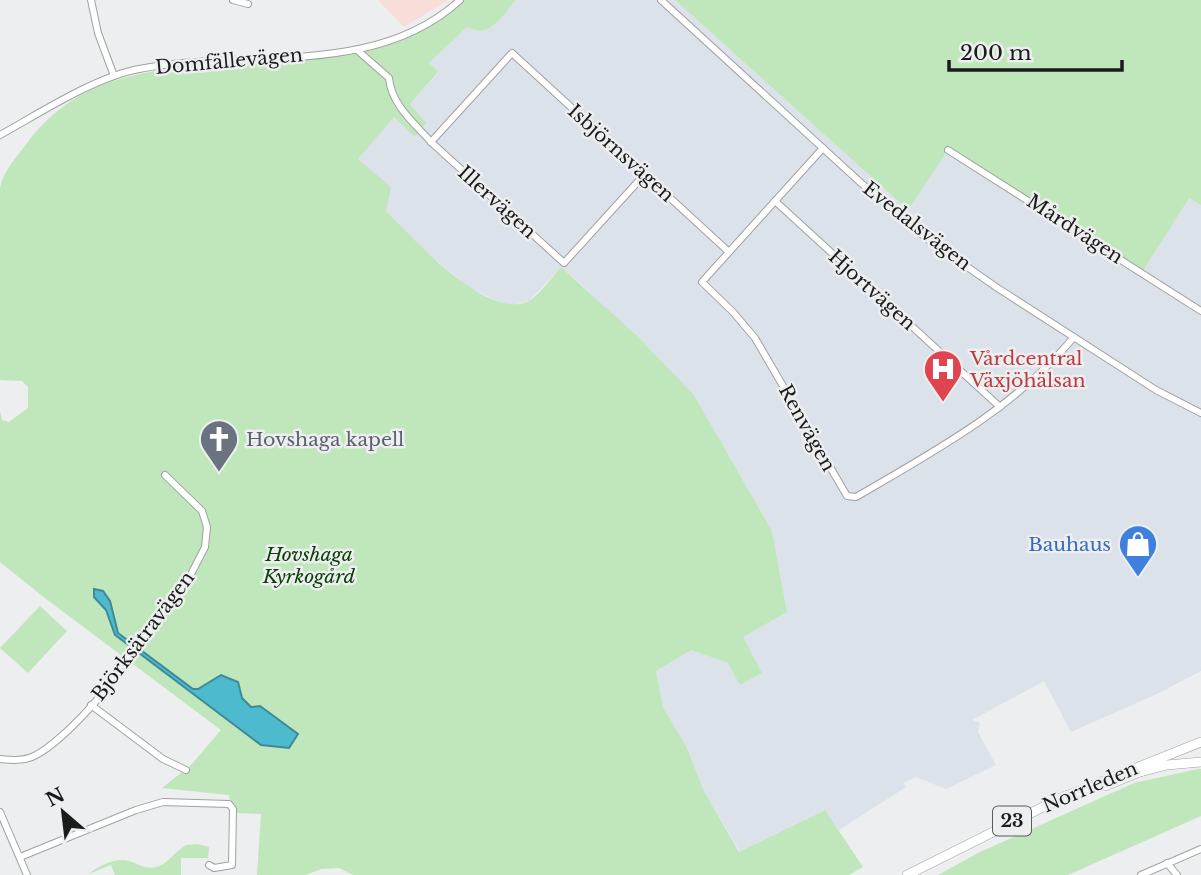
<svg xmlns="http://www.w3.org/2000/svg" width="1201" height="875" viewBox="0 0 1201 875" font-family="'Libre Baskerville',serif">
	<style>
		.built { fill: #dce2e9 }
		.education { fill: #f8ddd9 }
		.green { fill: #c0e6bc }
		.water { fill: #4ebacd; stroke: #3e8a98; stroke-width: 2 }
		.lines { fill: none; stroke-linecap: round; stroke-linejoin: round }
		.minor-casing { stroke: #a0a1a1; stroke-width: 8 }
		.highway-casing { stroke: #a0a1a1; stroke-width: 10 }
		.minor { stroke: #fff; stroke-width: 6 }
		.highway { stroke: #fff; stroke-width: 9 }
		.labels { text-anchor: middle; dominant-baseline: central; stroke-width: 5; stroke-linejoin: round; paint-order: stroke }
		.shield { fill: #edeeef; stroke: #595a5b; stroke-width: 2 }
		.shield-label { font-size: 18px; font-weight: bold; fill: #1a1b1b }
		.street-label { font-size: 19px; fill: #1a1b1b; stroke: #edeeef }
		.health-label { font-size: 19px; fill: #be3a42; stroke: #edeeef; text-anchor: start }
		.worship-label { font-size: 19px; fill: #5b616d; stroke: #edeeef; text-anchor: start }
		.shop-label { font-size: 19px; fill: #366cbe; stroke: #edeeef; text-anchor: end }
		.park-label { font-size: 19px; font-style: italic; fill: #094205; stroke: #edeeef }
	</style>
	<rect width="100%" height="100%" fill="#edeeef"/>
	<path class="built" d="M516,0h159l233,210 40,-60 241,48 12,7v466l-42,22 -88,39 -27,-51 -72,39 8,3 -2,9 18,33 -50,24 -30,-12 -13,6 3,4 -67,43 -15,-20 -84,42 -36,-61 -17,-43 -24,-41 -7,-36 37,-21 35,13 14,-26 45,-25 -15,-81 -78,-136 -113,-111 -20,-17 -32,34 -21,5 -38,-18 -52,-43 -32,-34 -29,-52 37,-42 20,19 -4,-32 28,-31 -9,-10 38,-36h26z"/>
	<path class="education" d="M378,0h70l-44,27z"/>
	<g class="green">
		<path d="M465,0h51c-15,16 -24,39 -49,27l-38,36 9,9 -28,32 16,19 -11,14 -21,-20 -36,42 33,28 -5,24c28,28 99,108 141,91 10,-4 26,-26 34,-35l75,68 58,60 78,136 15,81 -44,25 19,36 -22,12 -12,-22 -36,-13 -36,21 7,36 24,41 17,43 35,61 86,-42 38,57 -14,8h-496l-14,-7 -18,1 -15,6h-49l4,-61 -25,-1 -1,-9 -5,-1 -1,-8 -67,-7 29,-23 30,-35 -175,-131 -46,-37v-151l2,9 7,2 19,-14v-21l-6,-6 -22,-1v-192c3,-17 17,-31 27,-45 51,-68 122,-74 201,-79 39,-3 78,-6 117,-8 43,-8 89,-24 120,-56z"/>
		<path d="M675,0h526v205l-12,-7 -47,74 -194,-122 -40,60z"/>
		<path d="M40,606l27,25 -39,42 -28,-25z"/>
		<path d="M1198,769h3v47l-133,59h-130l40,-22 156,-70z"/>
		<path d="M187,845l11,-1 11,3 -1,11h-27v17h-66l-4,-10 -22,9c8,-8 28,-17 40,-13 10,3 16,9 27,6 13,-3 19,-17 31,-22z"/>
	</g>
	<path class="water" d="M94,589l9,2 7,10 8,32 75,56h5l23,-14 17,7 4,16 9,9 9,-1 38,28 -9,14 -28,-3 -146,-110 -9,-25 -12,-13z"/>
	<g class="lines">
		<g class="minor-casing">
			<g id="minor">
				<path d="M91,0l7,33 16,43"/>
				<path d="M233,0l15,4"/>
				<path d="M661,0l200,183 65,55 70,49 160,103 45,23"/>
				<path d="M357,50l32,28c2,26 25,45 42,64"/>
				<path d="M0,135c40,-22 95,-58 139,-66 105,-21 235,10 321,-69"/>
				<path d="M823,148l-121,134 31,30 22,26 92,158 9,1c79,-46 159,-89 218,-160"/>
				<path d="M948,150l253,161"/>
				<path d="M644,175l-80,88 -133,-121 81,-89 217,199"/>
				<path d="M775,201l225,206"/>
				<path d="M91,705l72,54 23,11"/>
				<path d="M0,759c11,1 22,2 32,-2 24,-10 79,-66 85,-90l6,-2 63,-81 19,-37 2,-20 -5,-16 -37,-36"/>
				<path d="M0,812l27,63"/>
				<path d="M20,857l116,-47 27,-8 66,2 4,5 -1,56 -18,3 -5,-3"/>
				<path d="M1167,863l10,12"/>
				<path d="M1141,875l60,-26"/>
			</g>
		</g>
		<g class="highway-casing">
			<g id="highway">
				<path d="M1140,772l27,-7 34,-3"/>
				<path d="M1105,786l39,-16"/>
				<path d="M907,875l154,-77 140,-56"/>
			</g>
		</g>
		<use href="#minor" class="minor"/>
		<use href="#highway" class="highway"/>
	</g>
	<defs>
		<g id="hospital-pin" transform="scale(2.0125)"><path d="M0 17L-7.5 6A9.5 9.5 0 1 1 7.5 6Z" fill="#e0444e" stroke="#edeeef"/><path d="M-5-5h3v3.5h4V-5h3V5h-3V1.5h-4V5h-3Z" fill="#fff"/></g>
		<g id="church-pin" transform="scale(2.0125)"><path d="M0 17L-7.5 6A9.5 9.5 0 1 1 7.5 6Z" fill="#6b7280" stroke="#edeeef"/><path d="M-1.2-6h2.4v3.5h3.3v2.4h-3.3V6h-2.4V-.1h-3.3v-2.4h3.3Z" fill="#fff"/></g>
		<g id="shop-pin" transform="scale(2.0125)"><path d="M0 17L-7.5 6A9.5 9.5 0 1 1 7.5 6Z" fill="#3f7fe0" stroke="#edeeef"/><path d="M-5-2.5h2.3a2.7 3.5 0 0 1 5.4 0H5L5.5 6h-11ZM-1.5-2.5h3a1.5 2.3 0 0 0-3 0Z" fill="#fff"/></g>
	</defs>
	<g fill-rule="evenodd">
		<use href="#hospital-pin" x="943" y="369"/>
		<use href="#church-pin" x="219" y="439"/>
		<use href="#shop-pin" x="1138" y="544"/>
	</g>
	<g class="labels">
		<rect class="shield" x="993" y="806.5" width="38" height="29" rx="5"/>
		<g class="shield-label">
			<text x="1012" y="821">23</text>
		</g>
		<g class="street-label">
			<text transform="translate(229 61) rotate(-5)">Domfällevägen</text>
			<text transform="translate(621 153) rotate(42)">Isbjörnsvägen</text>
			<text transform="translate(497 202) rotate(42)">Illervägen</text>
			<text transform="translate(917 226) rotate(38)">Evedalsvägen</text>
			<text transform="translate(1075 229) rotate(33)">Mårdvägen</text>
			<text transform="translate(872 290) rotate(42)">Hjortvägen</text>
			<text transform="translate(807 428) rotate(61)">Renvägen</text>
			<text transform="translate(143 636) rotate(-53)">Björksätravägen</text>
			<text transform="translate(1090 787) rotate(-23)">Norrleden</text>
		</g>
		<g class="health-label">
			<text x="970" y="358">Vårdcentral<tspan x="970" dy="22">Växjöhälsan</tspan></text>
		</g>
		<g class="worship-label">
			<text x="246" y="439">Hovshaga kapell</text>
		</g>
		<g class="shop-label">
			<text x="1111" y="544">Bauhaus</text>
		</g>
		<g class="park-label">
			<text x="309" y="554">Hovshaga<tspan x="309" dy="22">Kyrkogård</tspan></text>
		</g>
	</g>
	<g transform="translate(63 812) rotate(332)" stroke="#edeeef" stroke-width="5" paint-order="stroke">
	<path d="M0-5L12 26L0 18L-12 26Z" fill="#1a1b1b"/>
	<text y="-10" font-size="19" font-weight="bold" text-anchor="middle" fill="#1a1b1b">N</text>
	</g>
	<path d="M949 60v10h173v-10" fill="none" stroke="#1a1b1b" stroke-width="3.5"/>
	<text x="960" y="60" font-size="21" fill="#1a1b1b" stroke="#edeeef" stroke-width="5" paint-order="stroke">200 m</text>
</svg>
